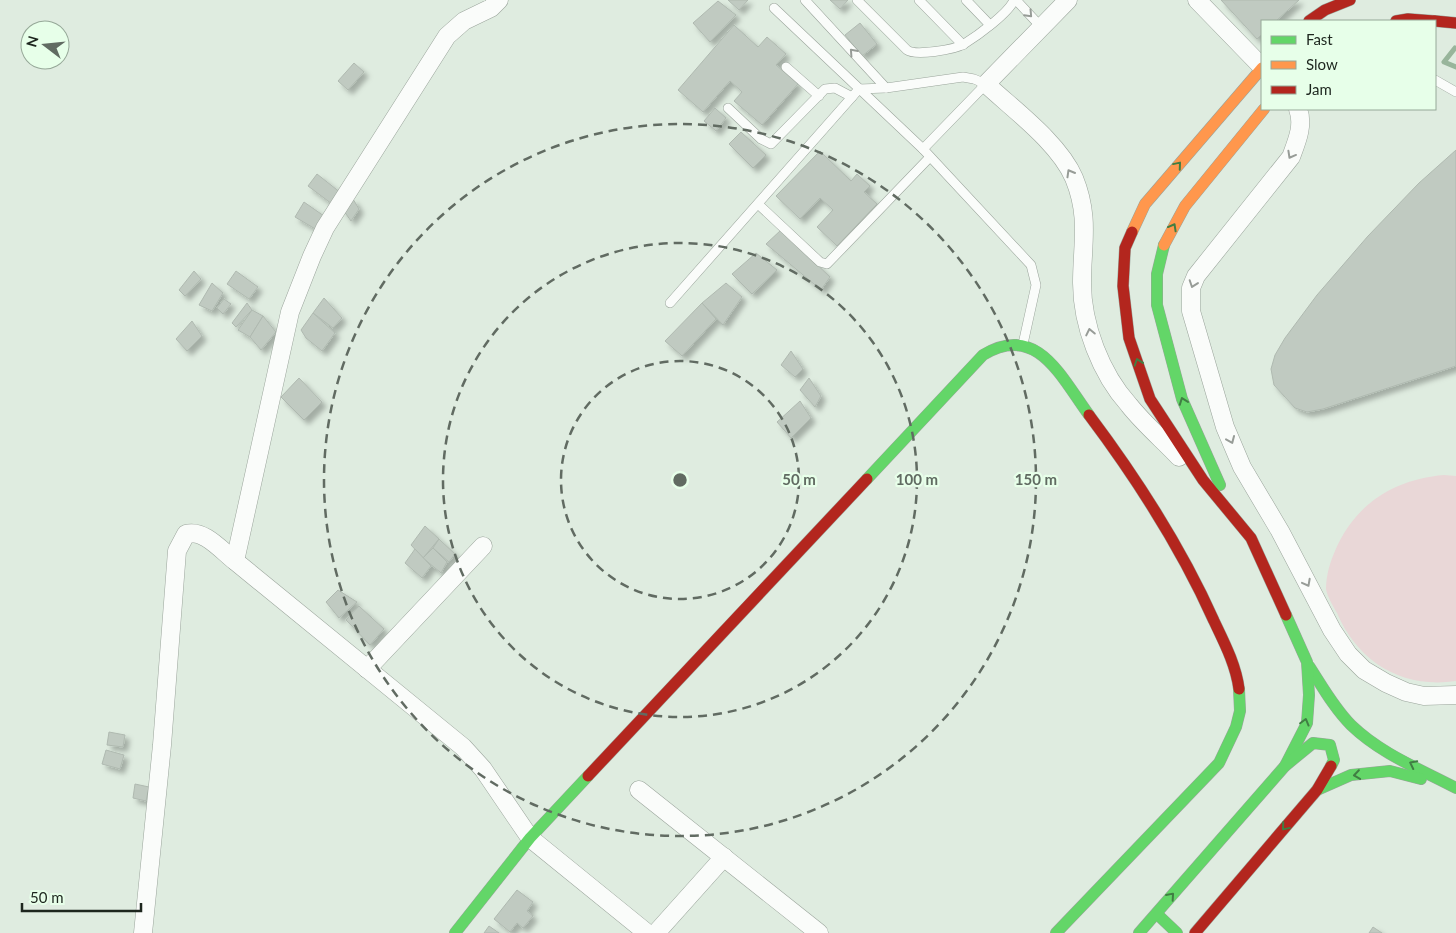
<svg xmlns="http://www.w3.org/2000/svg" width="1456" height="933" viewBox="0 0 1456 933" font-family="Lato,sans-serif">
	<style>
		.green { fill: #e9d7d7 }
		.lines { fill: none; stroke-linecap: round; stroke-linejoin: round }
		.stream { stroke: #98b59b; stroke-width: 5 }
		.building { fill: #c0cac1; stroke: #afb9b0; filter: url(#shadow) }
		.lane-casing { stroke: #9aa49b; stroke-width: 10 }
		.street-casing { stroke: #9aa49b; stroke-width: 19 }
		.fast-casing { stroke: #9aa49b; stroke-width: 12 }
		.slow-casing { stroke: #9aa49b; stroke-width: 12 }
		.jam-casing { stroke: #9aa49b; stroke-width: 12 }
		.lane { stroke: #fafcfa; stroke-width: 9 }
		.street { stroke: #fafcfa; stroke-width: 18 }
		.fast { stroke: #63d668; stroke-width: 11 }
		.slow { stroke: #ff974d; stroke-width: 11 }
		.jam { stroke: #b3261e; stroke-width: 11 }
		.oneway { stroke: #979c97 }
		.oneway2 { stroke: #407e43 }
		.ring { fill: none; stroke: #616b62; stroke-width: 2.5; stroke-dasharray: 9 6 }
		.centre { fill: #616b62; stroke: #e7ffe9; stroke-width: 2.5 }
		.ring-label { font-size: 15px; text-anchor: middle; font-weight: bold; fill: #616b62; stroke: #e7ffe9; stroke-width: 4.5; stroke-linejoin: round; paint-order: stroke }
	</style>
	<defs>
		<filter id="shadow"><feDropShadow dx="4.5" dy="4.5" stdDeviation="2.5" flood-color="#0004"/></filter>
	</defs>
	<rect width="100%" height="100%" fill="#dfece0"/>
	<path class="green" d="M1444,475l12,1v205c-54,8 -98,-19 -119,-68 -4,-7 -10,-17 -11,-24 0,-13 4,-27 9,-38 19,-46 59,-72 109,-76z"/>
	<g class="lines">
		<path class="stream" d="M1455,48l-11,14 12,5"/>
	</g>
	<g class="building">
		<path d="M728,0h20l-9,10z"/>
		<path d="M830,0h18l-8,9z"/>
		<path d="M1221,0h78l-23,21h-14v13l-5,5z"/>
		<path d="M718,1l18,14 -26,27 -17,-19z"/>
		<path d="M860,23l17,21 -15,12 -17,-21z"/>
		<path d="M734,25l24,22 9,-10 19,17 -10,11 22,19 -36,41 -28,-24 8,-9 -12,-11 -27,31 -25,-22z"/>
		<path d="M354,63l10,9 -16,18 -10,-9z"/>
		<path d="M715,108l11,10 -10,13 -12,-10z"/>
		<path d="M741,132l25,23 -13,13 -24,-24z"/>
		<path d="M1456,150v216l-133,43 -16,3 -12,-4 -21,-23 -3,-16 4,-14 10,-17 32,-43 51,-59 51,-53z"/>
		<path d="M820,151l31,30 6,-7 13,12 -6,6 13,12 -40,42 -20,-19 16,-17 -13,-12 -20,21 -24,-23z"/>
		<path d="M317,174l24,19 -9,11 -24,-18z"/>
		<path d="M353,199l6,10 -8,12 -10,-14z"/>
		<path d="M304,202l20,14 -7,14 -22,-13z"/>
		<path d="M781,230l49,47 -9,13 -55,-46z"/>
		<path d="M756,253l21,17 -25,24 -20,-20z"/>
		<path d="M194,271l7,8 -16,17 -6,-6z"/>
		<path d="M236,271l22,16 -9,12 -22,-15z"/>
		<path d="M212,283l11,10 -11,18 -13,-6z"/>
		<path d="M726,283l16,14 -19,28 -21,-22z"/>
		<path d="M324,298l18,20 -9,10 -20,-15z"/>
		<path d="M224,299l7,5 -8,10 -6,-6z"/>
		<path d="M247,303l5,7 -16,17 -4,-4z"/>
		<path d="M702,303l14,16 -34,37 -17,-15z"/>
		<path d="M252,310l11,6 -13,21 -12,-7z"/>
		<path d="M313,313l22,20 -13,18 -16,-13 -5,-8z"/>
		<path d="M263,316l13,16 -15,18 -11,-13z"/>
		<path d="M192,321l10,15 -15,15 -11,-12z"/>
		<path d="M791,351l12,18 -8,8 -14,-12z"/>
		<path d="M299,378l23,24 -18,18 -23,-23z"/>
		<path d="M809,378l12,18 -6,11 -15,-17z"/>
		<path d="M800,401l11,17 -20,20 -14,-16z"/>
		<path d="M425,526l14,13 -16,19 -12,-13z"/>
		<path d="M439,539l16,15 -6,8 -16,-14z"/>
		<path d="M433,548l14,14 -6,11 -18,-15z"/>
		<path d="M415,549l16,17 -9,12 -17,-15z"/>
		<path d="M338,590l19,12 -18,16 -13,-16z"/>
		<path d="M359,606l25,23 -14,16 -24,-25z"/>
		<path d="M109,732l16,3 -2,12 -16,-2z"/>
		<path d="M106,750l18,5 -4,14 -18,-5z"/>
		<path d="M135,784l14,3 -3,14 -13,-3z"/>
		<path d="M517,890l16,12 -6,9 6,5 -10,12 -6,-5 -7,9 -16,-13z"/>
		<path d="M489,926l10,7h-15z"/>
		<path d="M1373,927l9,6h-13z"/>
	</g>
	<g class="lines">
		<g class="lane-casing">
			<g id="lane">
				<path d="M805,0l81,88"/>
				<path d="M857,0l50,50c8,6 47,0 57,-6 13,-8 45,-31 50,-44"/>
				<path d="M919,0l44,45"/>
				<path d="M966,0l24,25"/>
				<path d="M1016,0l26,28"/>
				<path d="M774,8l149,141 108,116 5,20 -13,59"/>
				<path d="M786,67l33,29"/>
				<path d="M1435,80l21,12"/>
				<path d="M728,108l33,31 10,5 54,-55 10,-1 17,9"/>
				<path d="M758,204l62,58 7,2 103,-107"/>
				<path d="M670,303l189,-214 27,-1 77,-11 11,2 12,5 -63,65"/>
			</g>
		</g>
		<g class="street-casing">
			<g id="street">
				<path d="M1068,0l-82,84c28,26 73,59 88,94 16,39 8,66 8,105 0,42 19,91 47,122 15,19 34,35 50,52"/>
				<path d="M1197,0l65,67"/>
				<path d="M1298,109c6,16 -1,32 -7,48l-95,119 -5,12v23l34,116 17,40 38,64 52,99 16,24 16,16 22,13 20,9 18,4 32,-1"/>
				<path d="M235,561l55,-249 22,-56 13,-28 122,-192 17,-15 27,-13 8,-8"/>
				<path d="M367,669l116,-123"/>
				<path d="M639,790l180,143"/>
				<path d="M143,933l19,-188 15,-194 9,-17c18,-5 35,16 49,27l228,186 20,22 47,69 117,95"/>
				<path d="M656,933l68,-76"/>
			</g>
		</g>
		<g class="fast-casing">
			<g id="fast">
				<path d="M1164,245l-7,29v31l25,94 38,86"/>
				<path d="M867,479l116,-124c54,-33 78,22 106,60"/>
				<path d="M1309,666c13,20 25,42 42,59 30,29 69,44 105,63"/>
				<path d="M1285,766l22,-43 2,-28 -2,-33 -21,-47"/>
				<path d="M1317,790l34,-15 39,-4 31,8"/>
				<path d="M1157,914l20,19"/>
				<path d="M455,933l75,-95 58,-62"/>
				<path d="M1056,933l163,-170 17,-36 4,-16 -1,-22"/>
				<path d="M1139,933l146,-167 28,-23 17,2 4,15 -3,6"/>
			</g>
		</g>
		<g class="slow-casing">
			<g id="slow">
				<path d="M1132,232l13,-28 117,-136"/>
				<path d="M1164,245l21,-39 79,-97"/>
			</g>
		</g>
		<g class="jam-casing">
			<g id="jam">
				<path d="M1309,21l16,-11 25,-10"/>
				<path d="M1396,21l12,-2 26,2"/>
				<path d="M1435,21l21,2"/>
				<path d="M1132,232l-7,16 -2,38 6,52 21,61 53,81 48,58 35,77"/>
				<path d="M1089,415c48,64 92,132 125,206 10,21 22,44 25,68"/>
				<path d="M588,776l279,-297"/>
				<path d="M1195,933l122,-143 14,-24"/>
			</g>
		</g>
		<use href="#lane" class="lane"/>
		<use href="#street" class="street"/>
		<use href="#fast" class="fast"/>
		<use href="#slow" class="slow"/>
		<use href="#jam" class="jam"/>
	</g>
	<defs><path id="oneway-chevron" d="M-2-3.5L2.5 0L-2 3.5" fill="none" stroke-width="1.6" stroke-linecap="round" stroke-linejoin="round" transform="scale(1.25)"/></defs>
	<g class="oneway">
		<use href="#oneway-chevron" transform="translate(1029 14) rotate(47)"/>
		<use href="#oneway-chevron" transform="translate(853 52) rotate(-132)"/>
		<use href="#oneway-chevron" transform="translate(1291 155) rotate(119)"/>
		<use href="#oneway-chevron" transform="translate(1070 173) rotate(-120)"/>
		<use href="#oneway-chevron" transform="translate(1193 284) rotate(109)"/>
		<use href="#oneway-chevron" transform="translate(1090 332) rotate(-102)"/>
		<use href="#oneway-chevron" transform="translate(1231 440) rotate(67)"/>
		<use href="#oneway-chevron" transform="translate(1307 583) rotate(62)"/>
	</g>
	<g class="oneway2">
		<use href="#oneway-chevron" transform="translate(1178 165) rotate(-50)"/>
		<use href="#oneway-chevron" transform="translate(1173 227) rotate(-61)"/>
		<use href="#oneway-chevron" transform="translate(1138 362) rotate(-109)"/>
		<use href="#oneway-chevron" transform="translate(1183 401) rotate(-110)"/>
		<use href="#oneway-chevron" transform="translate(1305 722) rotate(-75)"/>
		<use href="#oneway-chevron" transform="translate(1413 764) rotate(-153)"/>
		<use href="#oneway-chevron" transform="translate(1357 775) rotate(172)"/>
		<use href="#oneway-chevron" transform="translate(1285 827) rotate(130)"/>
		<use href="#oneway-chevron" transform="translate(1171 896) rotate(-49)"/>
	</g>
	<g class="ring">
		<circle cx="680" cy="480" r="119"/>
		<circle cx="680" cy="480" r="237"/>
		<circle cx="680" cy="480" r="356"/>
	</g>
	<circle cx="680" cy="480" r="8" class="centre"/>
	<g class="ring-label">
		<text x="799" y="485">50 m</text>
		<text x="917" y="485">100 m</text>
		<text x="1036" y="485">150 m</text>
	</g>
	<rect x="1261" y="20" width="175" height="90" fill="#e7ffe9" stroke="#96a898"/>
	<rect x="1271" y="36" width="25" height="8" fill="#63d668" stroke="#96a898"/>
	<text x="1306" y="45" font-size="15" fill="#1d261e">Fast</text>
	<rect x="1271" y="61" width="25" height="8" fill="#ff974d" stroke="#96a898"/>
	<text x="1306" y="70" font-size="15" fill="#1d261e">Slow</text>
	<rect x="1271" y="86" width="25" height="8" fill="#b3261e" stroke="#96a898"/>
	<text x="1306" y="95" font-size="15" fill="#1d261e">Jam</text>
	<g transform="translate(45 45) rotate(286)"><circle r="24" fill="#e7ffe9" stroke="#96a898"/>
	<path d="M0-4L9 19L0 12L-9 19Z" fill="#616b62"/>
	<text y="-8" font-size="14" font-weight="bold" text-anchor="middle" fill="#1d261e">N</text>
	</g>
	<path d="M22 903v8h119v-8" fill="none" stroke="#1d261e" stroke-width="2.5"/>
	<text x="30" y="903" font-size="15" fill="#1d261e" stroke="#e7ffe9" stroke-width="4" paint-order="stroke">50 m</text>
</svg>
